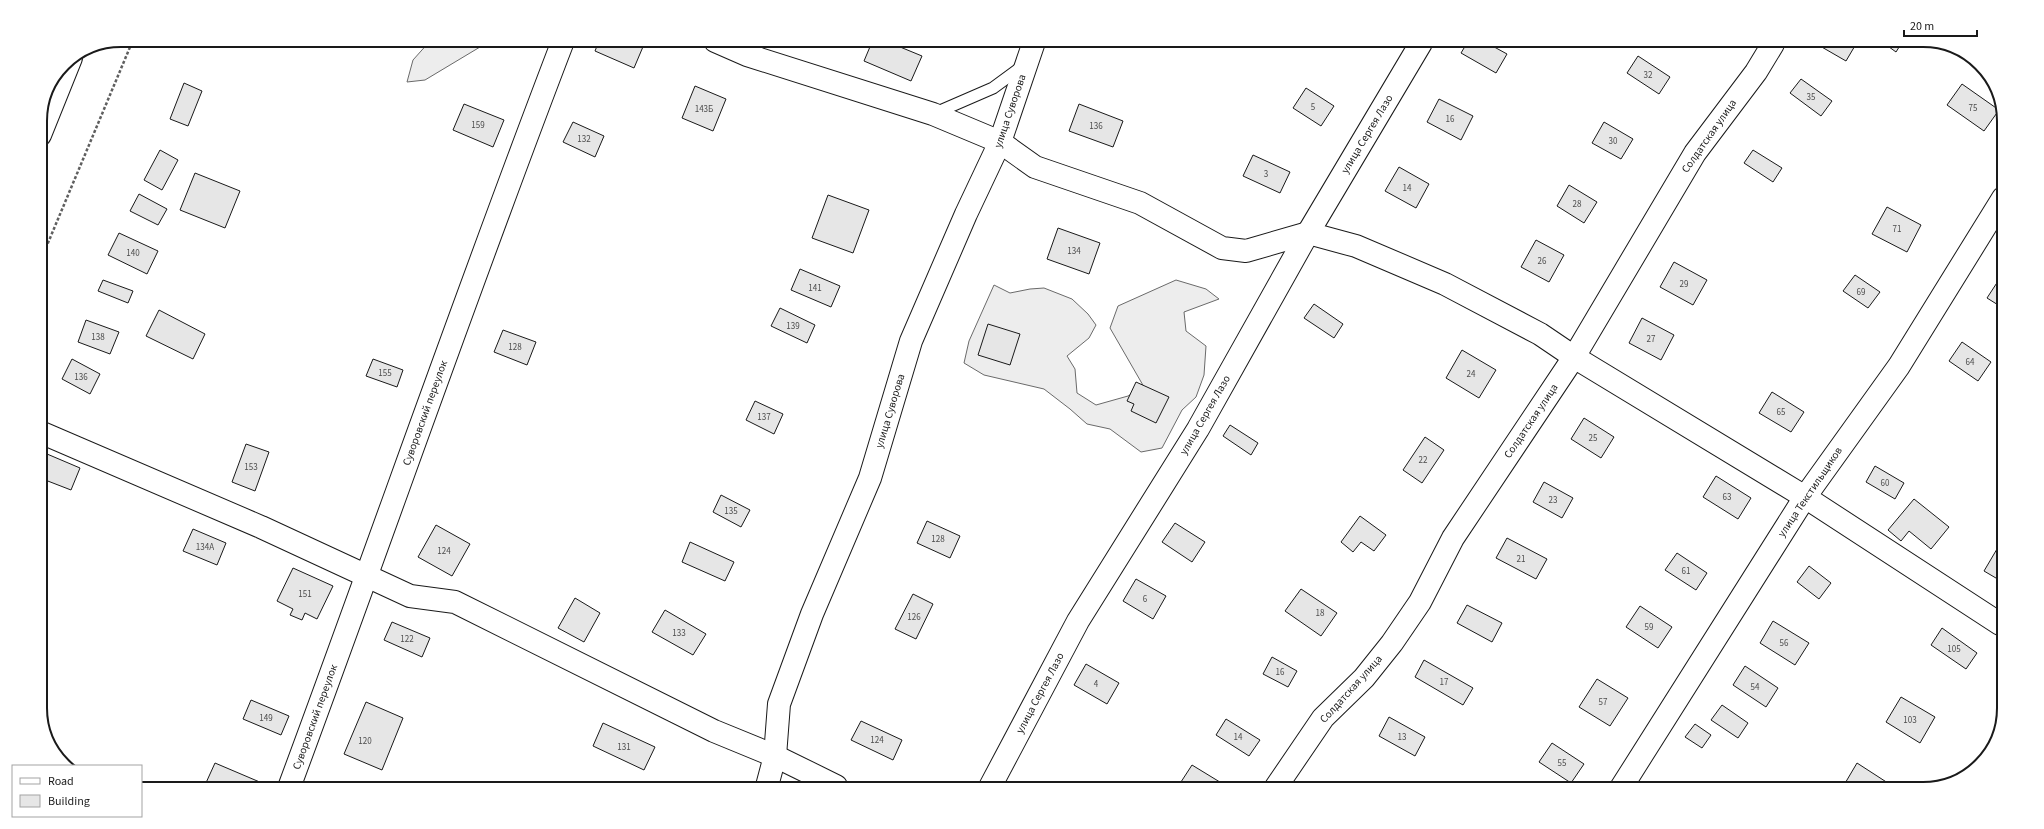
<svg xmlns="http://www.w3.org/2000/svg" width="2044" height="829" viewBox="0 0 2044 829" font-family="'Source Sans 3',sans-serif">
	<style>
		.built { fill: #ededed; stroke: #6a6a6a }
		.building { fill: #e6e6e6; stroke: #1a1a1a }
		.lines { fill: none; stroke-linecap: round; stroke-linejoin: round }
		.lane-casing { stroke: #1a1a1a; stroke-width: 13 }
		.street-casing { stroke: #1a1a1a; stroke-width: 24 }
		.secondary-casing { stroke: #1a1a1a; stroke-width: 24 }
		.path { stroke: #5f5f5f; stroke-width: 2.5; stroke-dasharray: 3 2; stroke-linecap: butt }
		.lane { stroke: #fff; stroke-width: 11 }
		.street { stroke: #fff; stroke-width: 22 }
		.secondary { stroke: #fff; stroke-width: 22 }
		.labels { text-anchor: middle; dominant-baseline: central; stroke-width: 3; stroke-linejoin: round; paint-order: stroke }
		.number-label { font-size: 9px; fill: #4d4d4d }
		.street-label { font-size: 11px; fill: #1a1a1a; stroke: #fff }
		.rim { fill: none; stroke: #1a1a1a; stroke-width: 2 }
	</style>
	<rect width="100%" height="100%" fill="#fff"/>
	<g class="built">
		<path d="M430,41h111l-13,4 -48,2 -55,33 -18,2 6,-22z"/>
		<path d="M1176,280l30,9 13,10 -35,13 2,19 20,15 -2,29 -8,22 -14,13 -20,38 -21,4 -31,-23 -23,-5 -17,-15 -26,-20 -60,-14 -20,-12 5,-22 25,-56 16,8 20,-4 14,-1 28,11 16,15 8,11 -7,13 -22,18 8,13 2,24 19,12 32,-9 16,-9 -34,-59 8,-22z"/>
	</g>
	<g class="building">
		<path d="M513,41h13l-2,5z"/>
		<path d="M599,41h45l1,1 -11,26 -39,-17z"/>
		<path d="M872,42h16l34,14 -11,25 -47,-20z"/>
		<path d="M1467,43h20l20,11 -11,19 -35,-20z"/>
		<path d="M1821,44h35l-10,17 -26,-15z"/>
		<path d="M1885,44h16l-5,8z"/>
		<path d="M1638,56l32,21 -11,17 -32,-21z"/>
		<path d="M1801,79l31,22 -11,15 -31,-23z"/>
		<path d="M184,83l18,8 -14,35 -18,-7z"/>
		<path d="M1962,84l37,26 -15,21 -37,-26z"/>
		<path d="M695,86l31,13 -13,32 -31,-13z"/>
		<path d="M1306,88l28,18 -13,20 -28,-18z"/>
		<path d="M1439,99l34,17 -12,24 -34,-18z"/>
		<path d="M464,104l40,16 -11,27 -40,-17z"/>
		<path d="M1079,104l44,17 -10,26 -44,-16z"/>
		<path d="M573,122l31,14 -9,21 -32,-15z"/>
		<path d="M1604,122l29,17 -12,20 -29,-16z"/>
		<path d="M160,150l18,10 -16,30 -18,-10z"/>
		<path d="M1753,150l29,18 -9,14 -29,-19z"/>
		<path d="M1253,155l37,17 -10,21 -37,-17z"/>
		<path d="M1399,167l30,17 -13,24 -31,-17z"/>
		<path d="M195,173l45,18 -15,37 -45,-18z"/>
		<path d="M1569,185l28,17 -13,21 -27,-17z"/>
		<path d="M139,194l28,15 -9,16 -28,-14z"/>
		<path d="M828,195l41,15 -16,43 -41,-15z"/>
		<path d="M1887,207l34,18 -14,27 -35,-18z"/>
		<path d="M1058,228l42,15 -11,31 -42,-15z"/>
		<path d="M119,233l39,18 -11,23 -39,-19z"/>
		<path d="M1536,240l28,15 -15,27 -28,-15z"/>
		<path d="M1674,262l33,18 -14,25 -33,-18z"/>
		<path d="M800,269l40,17 -9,21 -40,-17z"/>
		<path d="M1855,275l25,17 -12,16 -25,-17z"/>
		<path d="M2002,275l1,1v32l-16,-10z"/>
		<path d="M103,280l30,11 -5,12 -30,-12z"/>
		<path d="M1314,304l29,20 -9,14 -30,-20z"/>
		<path d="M780,308l35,17 -8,18 -36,-17z"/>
		<path d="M159,310l46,24 -12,25 -47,-23z"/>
		<path d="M1642,318l32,17 -13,25 -32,-17z"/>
		<path d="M86,320l33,12 -9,22 -32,-12z"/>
		<path d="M988,324l32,10 -10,31 -32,-10z"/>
		<path d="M503,330l33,12 -9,23 -33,-13z"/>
		<path d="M1962,342l29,20 -13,19 -29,-20z"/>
		<path d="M1462,350l34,20 -17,28 -33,-20z"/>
		<path d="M72,359l28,15 -10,20 -28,-15z"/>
		<path d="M373,359l30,11 -6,17 -31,-11z"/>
		<path d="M1136,382l33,15 -13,26 -25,-12 3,-7 -7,-3z"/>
		<path d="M1772,392l32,20 -13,20 -32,-19z"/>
		<path d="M755,401l28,13 -9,20 -28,-14z"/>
		<path d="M1584,418l30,19 -13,21 -30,-19z"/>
		<path d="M1230,425l28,18 -7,12 -28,-19z"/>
		<path d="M1425,437l19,13 -22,33 -19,-13z"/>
		<path d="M246,444l23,8 -14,39 -23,-9z"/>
		<path d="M40,451l40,17 -9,22 -31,-12z"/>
		<path d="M1875,466l29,17 -9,16 -29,-17z"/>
		<path d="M1716,476l35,22 -13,21 -35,-22z"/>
		<path d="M1544,482l29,16 -11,20 -29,-16z"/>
		<path d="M721,495l29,15 -9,17 -28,-15z"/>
		<path d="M1914,499l35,28 -18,22 -22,-18 -8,10 -13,-11z"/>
		<path d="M1360,516l26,19 -12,16 -13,-9 -8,10 -12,-10z"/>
		<path d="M927,521l33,15 -10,22 -33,-15z"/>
		<path d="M1175,523l30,19 -13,20 -30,-20z"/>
		<path d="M436,525l34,19 -18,32 -34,-19z"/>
		<path d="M193,529l33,14 -9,22 -34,-14z"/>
		<path d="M1507,538l40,21 -11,20 -40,-21z"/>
		<path d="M690,542l44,20 -9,19 -43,-19z"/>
		<path d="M1997,549l4,2v30l-17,-10z"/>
		<path d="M1677,553l30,20 -11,17 -31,-20z"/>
		<path d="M1809,566l22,17 -12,16 -22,-17z"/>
		<path d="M293,568l40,18 -16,33 -12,-6 -3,7 -12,-5 3,-6 -16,-8z"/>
		<path d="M1136,579l30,17 -13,23 -30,-18z"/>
		<path d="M1301,589l36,24 -16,23 -36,-25z"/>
		<path d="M913,594l20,10 -17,35 -21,-10z"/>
		<path d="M575,598l25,15 -16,29 -26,-14z"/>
		<path d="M1467,605l35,18 -10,19 -35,-19z"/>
		<path d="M1640,606l32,21 -14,21 -32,-21z"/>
		<path d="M665,610l41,24 -13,21 -41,-23z"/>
		<path d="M1773,621l36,22 -14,22 -35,-22z"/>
		<path d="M392,622l38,16 -8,19 -38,-17z"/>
		<path d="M1942,628l35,25 -11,16 -35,-24z"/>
		<path d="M1272,657l25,14 -9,16 -25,-13z"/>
		<path d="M1424,660l49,28 -10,17 -48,-28z"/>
		<path d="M1086,664l33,19 -12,21 -33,-19z"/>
		<path d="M1745,666l33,22 -12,19 -33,-22z"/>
		<path d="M1597,679l31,19 -18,28 -31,-19z"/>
		<path d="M1901,697l34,20 -15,26 -34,-21z"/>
		<path d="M251,700l38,16 -8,19 -38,-16z"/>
		<path d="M366,702l37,16 -21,52 -38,-16z"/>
		<path d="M1722,705l26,18 -10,15 -27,-18z"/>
		<path d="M1389,717l36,20 -10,19 -36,-20z"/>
		<path d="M1226,719l34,21 -11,16 -33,-21z"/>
		<path d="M861,721l41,19 -9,20 -42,-20z"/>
		<path d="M603,723l52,24 -11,23 -51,-24z"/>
		<path d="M1695,724l16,11 -9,13 -17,-11z"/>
		<path d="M1552,743l32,21 -13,19 -32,-21z"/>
		<path d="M215,763l47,20 -1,2h-56z"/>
		<path d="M1857,763l34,22 -3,4h-38l-6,-4z"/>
		<path d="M1192,765l36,22h-46l-3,-2z"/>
	</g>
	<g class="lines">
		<g class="lane-casing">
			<path id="lane" d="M933,114l60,-26 30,-22"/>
		</g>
		<g class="street-casing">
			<g id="street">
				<path d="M715,41l32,14 186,59 67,28 35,25 105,36 82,45 24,3 62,-18 48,13 89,38 95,50 34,23 231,140 195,127"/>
				<path d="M40,432l221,95 149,69 45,6 259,129 61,25 61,30"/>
				<path d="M290,785c92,-248 178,-497 273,-744"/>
				<path d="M767,786l8,-30 4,-52 33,-90 58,-136 41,-137 55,-127 34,-72 34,-100"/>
				<path d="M990,787l88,-166 120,-192 110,-196 113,-190"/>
				<path d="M1276,787l47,-69 41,-40 28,-35 28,-41 33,-64 121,-181 121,-204 61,-81 17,-28"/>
				<path d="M1621,788l184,-291 94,-131 104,-168"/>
			</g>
		</g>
		<g class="secondary-casing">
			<path id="secondary" d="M40,135l31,-77"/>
		</g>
		<path class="path" d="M40,262l93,-222"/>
		<use href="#lane" class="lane"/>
		<use href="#street" class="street"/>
		<use href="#secondary" class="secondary"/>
	</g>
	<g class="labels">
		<g class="number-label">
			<text x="1648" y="75">32</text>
			<text x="1811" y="97">35</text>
			<text x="1313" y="107">5</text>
			<text x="1973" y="108">75</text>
			<text x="704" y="109">143Б</text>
			<text x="1450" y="119">16</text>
			<text x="478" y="125">159</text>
			<text x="1096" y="126">136</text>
			<text x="584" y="139">132</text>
			<text x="1613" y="141">30</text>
			<text x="1266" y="174">3</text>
			<text x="1407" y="188">14</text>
			<text x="1577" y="204">28</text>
			<text x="1897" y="229">71</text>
			<text x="1074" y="251">134</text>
			<text x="133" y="253">140</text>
			<text x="1542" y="261">26</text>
			<text x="1684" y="284">29</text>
			<text x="815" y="288">141</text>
			<text x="1861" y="292">69</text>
			<text x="793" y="326">139</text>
			<text x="98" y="337">138</text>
			<text x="1651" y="339">27</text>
			<text x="515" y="347">128</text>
			<text x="1970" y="362">64</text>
			<text x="385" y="373">155</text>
			<text x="1471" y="374">24</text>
			<text x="81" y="377">136</text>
			<text x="1781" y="412">65</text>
			<text x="764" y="417">137</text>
			<text x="1593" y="438">25</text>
			<text x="1423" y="460">22</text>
			<text x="251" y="467">153</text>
			<text x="1885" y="483">60</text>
			<text x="1727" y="497">63</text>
			<text x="1553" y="500">23</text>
			<text x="731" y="511">135</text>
			<text x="938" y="539">128</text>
			<text x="205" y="547">134А</text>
			<text x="444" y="551">124</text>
			<text x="1521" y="559">21</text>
			<text x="1686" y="571">61</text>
			<text x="305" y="594">151</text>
			<text x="1145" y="599">6</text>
			<text x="1320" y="613">18</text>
			<text x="914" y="617">126</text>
			<text x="1649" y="627">59</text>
			<text x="679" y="633">133</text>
			<text x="407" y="639">122</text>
			<text x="1784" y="643">56</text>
			<text x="1954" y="649">105</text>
			<text x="1280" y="672">16</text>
			<text x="1444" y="682">17</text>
			<text x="1096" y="684">4</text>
			<text x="1755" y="687">54</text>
			<text x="1603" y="702">57</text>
			<text x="266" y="718">149</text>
			<text x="1910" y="720">103</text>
			<text x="1238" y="737">14</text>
			<text x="1402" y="737">13</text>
			<text x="877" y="740">124</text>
			<text x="365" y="741">120</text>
			<text x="624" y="747">131</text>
			<text x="1562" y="763">55</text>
		</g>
		<g class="street-label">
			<text transform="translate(1010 111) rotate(-71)">улица Суворова</text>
			<text transform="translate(1367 134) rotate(-59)">улица Сергея Лазо</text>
			<text transform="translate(1709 136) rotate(-55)">Солдатская улица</text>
			<text transform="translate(890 411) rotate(-73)">улица Суворова</text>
			<text transform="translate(425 413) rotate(-70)">Суворовский переулок</text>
			<text transform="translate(1205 415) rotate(-60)">улица Сергея Лазо</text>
			<text transform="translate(1531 421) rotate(-56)">Солдатская улица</text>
			<text transform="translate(1810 492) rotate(-56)">улица Текстильщиков</text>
			<text transform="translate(1351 689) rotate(-48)">Солдатская улица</text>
			<text transform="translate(1040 693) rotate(-62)">улица Сергея Лазо</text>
			<text transform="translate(315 717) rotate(-70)">Суворовский переулок</text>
		</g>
	</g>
	<path d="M0 0H2044V829H0ZM121 47H1923A74 74 0 0 1 1997 121V708A74 74 0 0 1 1923 782H121A74 74 0 0 1 47 708V121A74 74 0 0 1 121 47Z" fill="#fff" fill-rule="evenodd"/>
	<path class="rim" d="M121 47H1923A74 74 0 0 1 1997 121V708A74 74 0 0 1 1923 782H121A74 74 0 0 1 47 708V121A74 74 0 0 1 121 47Z"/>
	<rect x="12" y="765" width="130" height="52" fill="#ffffff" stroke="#a3a3a3"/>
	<rect x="20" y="778" width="20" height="6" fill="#ffffff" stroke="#a3a3a3"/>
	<text x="48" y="785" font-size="12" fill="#1a1a1a">Road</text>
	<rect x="20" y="795" width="20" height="12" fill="#e6e6e6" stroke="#a3a3a3"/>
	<text x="48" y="805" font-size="12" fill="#1a1a1a">Building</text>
	<path d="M1904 30v6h73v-6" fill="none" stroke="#1a1a1a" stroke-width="2"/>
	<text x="1910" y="30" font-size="12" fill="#1a1a1a" stroke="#ffffff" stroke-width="3" paint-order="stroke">20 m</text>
</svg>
